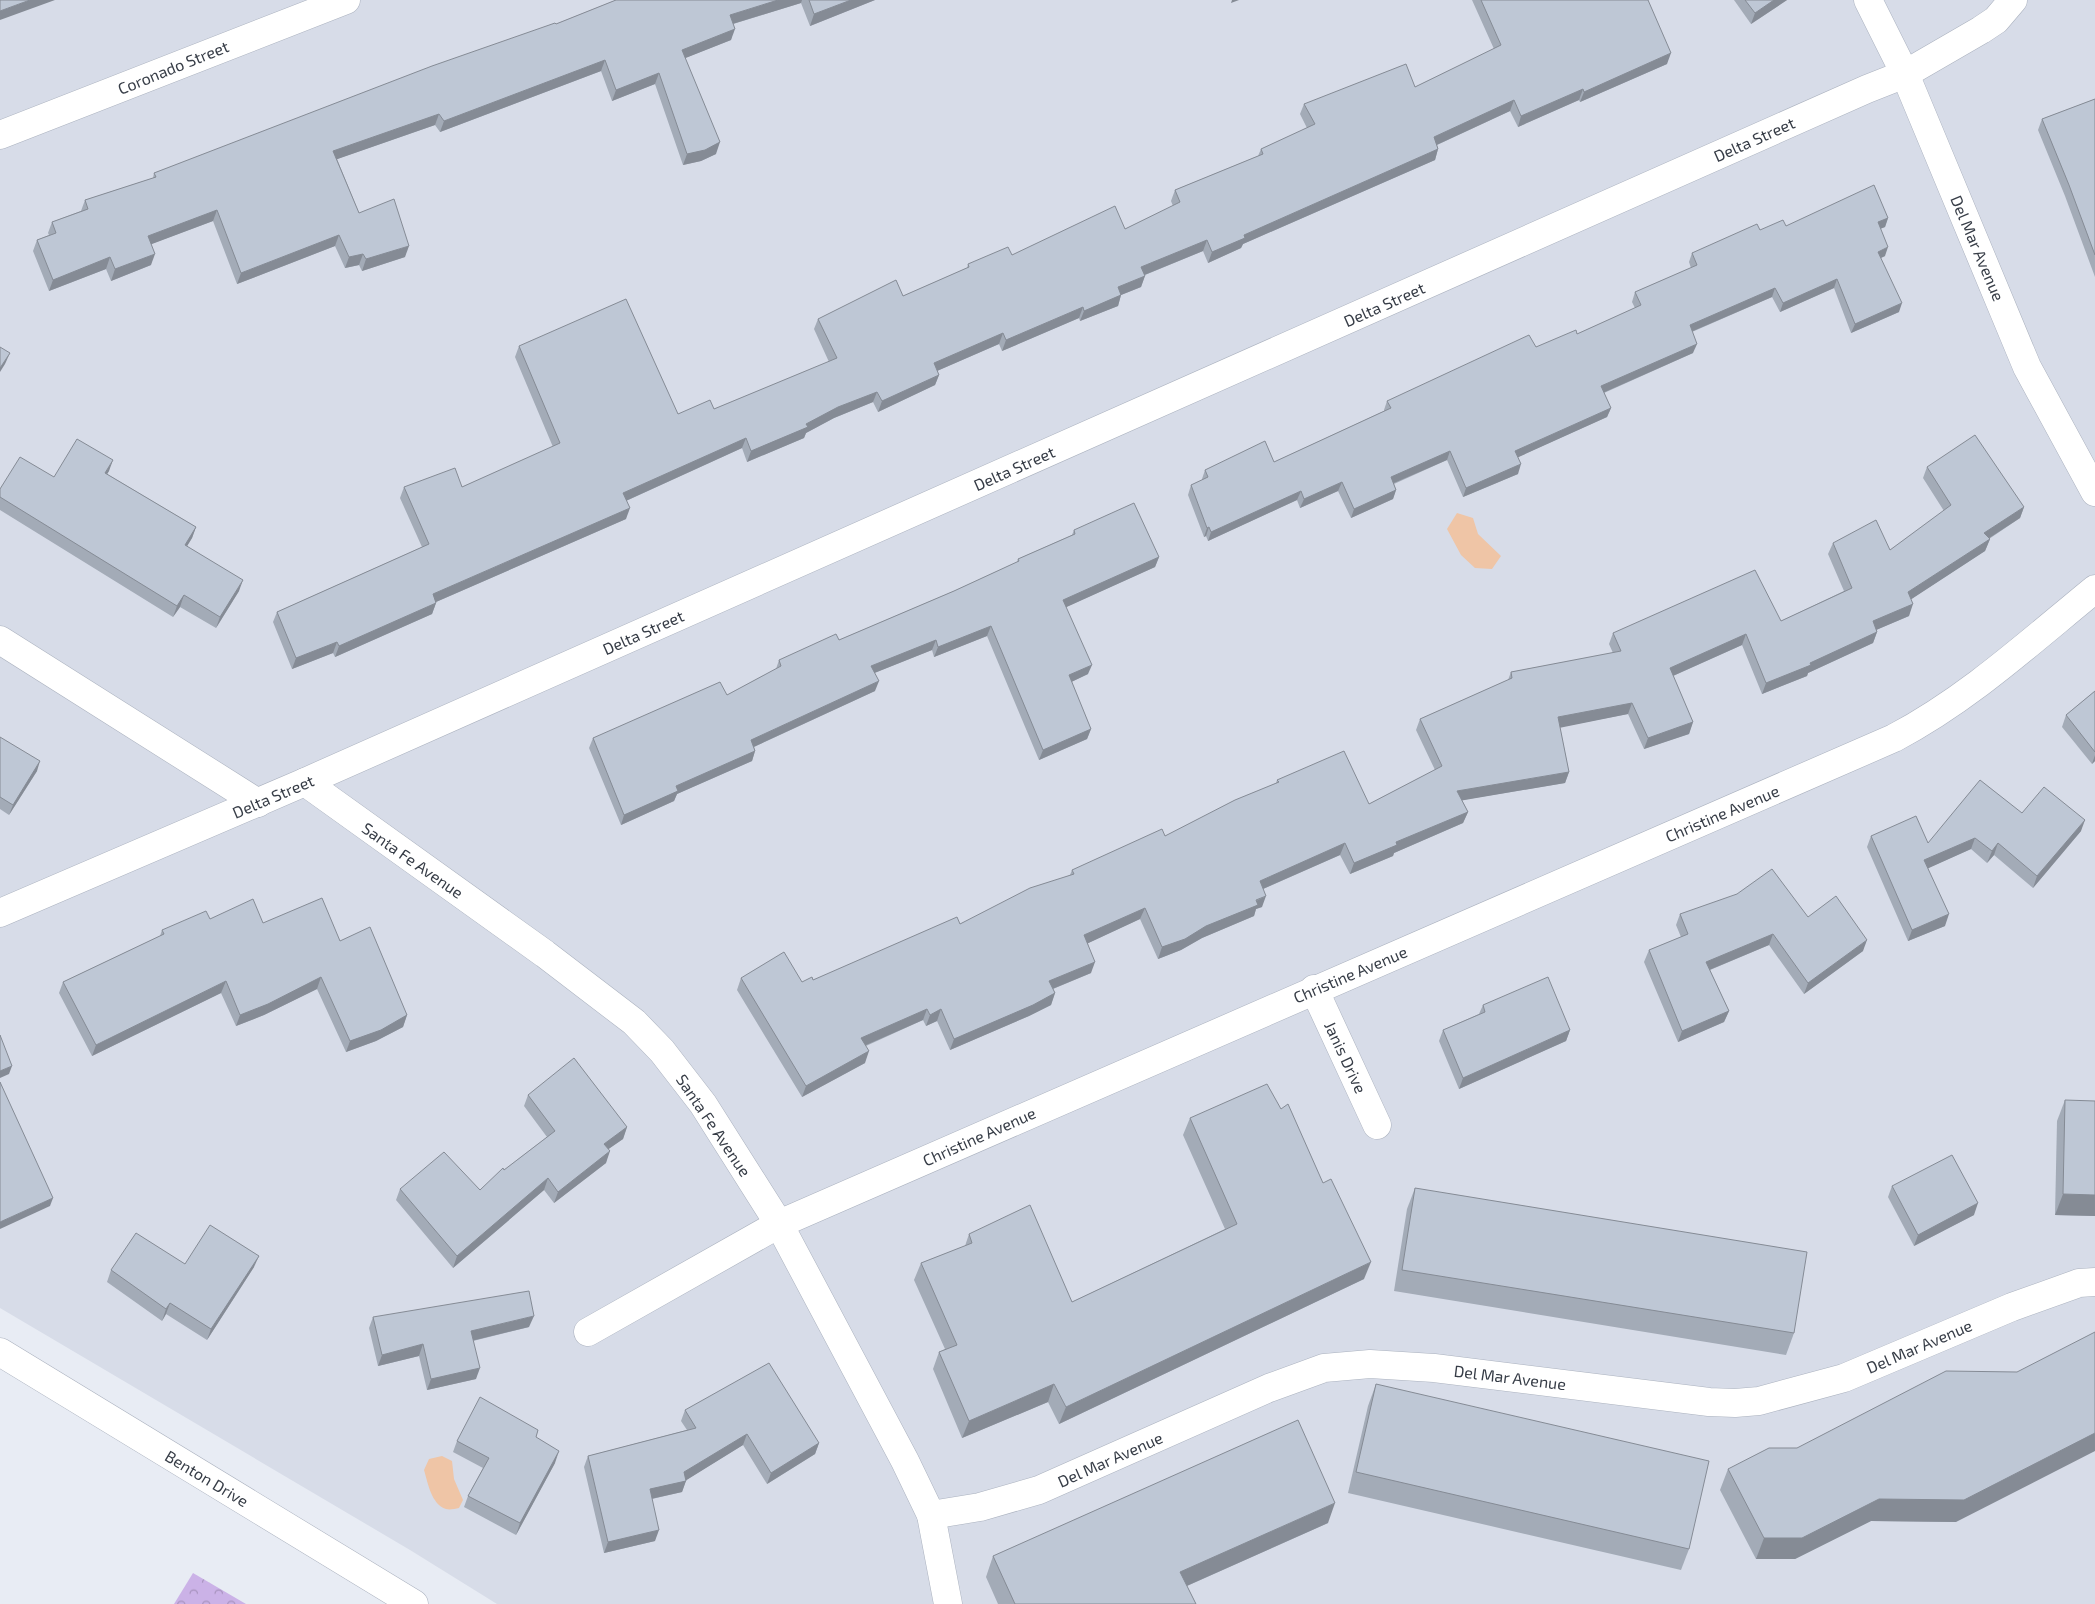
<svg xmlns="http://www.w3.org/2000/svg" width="2095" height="1604" viewBox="0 0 2095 1604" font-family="'Exo 2',sans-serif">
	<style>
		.residential { fill: #d7dce8 }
		.forest { fill: url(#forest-crowns) }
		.water { fill: #efc5a6 }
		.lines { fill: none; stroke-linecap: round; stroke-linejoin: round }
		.minor-casing { stroke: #abb2bf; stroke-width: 29 }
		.minor { stroke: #fff; stroke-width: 28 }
		.wall { fill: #a3abb7 }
		.shaded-wall { fill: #858b95 }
		.building { fill: #bec7d5; stroke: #858b95 }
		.labels { text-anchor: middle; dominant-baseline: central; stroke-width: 4; stroke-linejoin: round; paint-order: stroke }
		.street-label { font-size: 16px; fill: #373d47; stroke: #fff }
	</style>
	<defs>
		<pattern id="forest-crowns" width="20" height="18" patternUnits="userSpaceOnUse" patternTransform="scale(1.25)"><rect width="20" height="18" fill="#cbb2e7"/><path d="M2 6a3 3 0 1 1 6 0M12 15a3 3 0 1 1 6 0" fill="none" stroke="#a692bd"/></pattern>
	</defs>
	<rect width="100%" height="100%" fill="#e8ecf4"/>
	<path class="residential" d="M0,0h2095v1604h-1598l-87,-54 -410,-242z"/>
	<path class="forest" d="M193,1573l53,31h-72z"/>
	<g class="water">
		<path d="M1457,513l16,5 5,16 23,22 -9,13 -17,-1 -14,-13 -14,-26z"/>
		<path d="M442,1456l10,5 2,18 9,21 -4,8c-4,1 -10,2 -13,1 -15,-5 -18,-26 -22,-39l5,-11z"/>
	</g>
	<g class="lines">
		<g class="minor-casing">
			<g id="minor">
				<path d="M1868,0l37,74 122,293 68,125"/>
				<path d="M0,135l346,-135"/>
				<path d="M0,640l258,163"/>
				<path d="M305,782l240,172 89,68 28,29 41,53 76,120 126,237 26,54 17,89"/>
				<path d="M0,913l305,-131 1562,-693 38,-15 76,-44 15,-10 17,-20"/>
				<path d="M1314,989l63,136"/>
				<path d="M588,1332l191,-108 1115,-486c74,-39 136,-96 201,-149"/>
				<path d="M0,1352l414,252"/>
				<path d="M931,1515l49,-8 59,-17 230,-102 55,-20 46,-4 64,4 275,34 26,1 24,-2 85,-23 168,-71 67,-24 16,-1"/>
			</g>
		</g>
		<use href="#minor" class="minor"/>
	</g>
	<g class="wall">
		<path d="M616,0h259l-65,26 -9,-23 -68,21 -2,16 -46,18 31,96 -15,7 -18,4 -28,-81 -43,17 -11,-30 -161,61 -5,-7 -98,34 22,54 46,44 -43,14 -3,-6 -14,3 -10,-22 -98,38 -24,-63 -62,23v21l-40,16 -5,-12 -57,22 -16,-40 4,-11 12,-5 -1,-2 4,-11 29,-11 4,-11 68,-22 1,-5 402,-149z"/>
		<path d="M1472,0h176l19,64 -87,38 -1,-2 -61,27 -8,-16 -73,34 1,4 -3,11 -192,84 -2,4 -33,15 -5,-12 -58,24 -4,12 -20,8 -3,11 -38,15 -1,-3 -77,33 -3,-7 -62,27 2,4 -4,10 -57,27 -5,-10 -39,16 -28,15 -2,5 -57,24 -5,-14 -116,53v18l-190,83v1l-4,11 -97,43 -2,-4 -41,16 -19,-47 4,-10 145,-65 -22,-49 4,-11h58l91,-40 -38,-90 4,-11 159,68 36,-5 115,-47 -15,-33 4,-10 85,-23 64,-28 1,-4 44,-9 113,-26 48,-23 -2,-5 4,-11 83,-34 3,-7 46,-21 -7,-14 4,-10 111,-17 79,-38z"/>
		<path d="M1734,0h53l-36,24z"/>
		<path d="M2095,99v178l-30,-81 -27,-66 4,-11z"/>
		<path d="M1888,218l-3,9 -5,2 5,27 -4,2 18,54 -48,21 -17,-45 -54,24 -8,-15 -80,35 1,21 -89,40 7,15 -4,9 -89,40v17l-55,23 -16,-37 -53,24 2,6 -3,9 -42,19 -13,-27 -38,17 -3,-8 -89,41 -2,-5 -2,1 -16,-42 3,-10 11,-5v-1l3,-9 69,-8 110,-51v-1l3,-9 149,-54 41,-13 58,-26 -3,-6 3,-10 56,-24 -2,-6 3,-9 68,-23 26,-4z"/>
		<path d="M1927,467l97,40 -4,11 -31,21h1l-5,12 -74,48 -2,17 -33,14 1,2 -4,11 -65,30 -1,3 -45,18 -20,-49 -69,31 20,46 -4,12 -45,15 -16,-35 -68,13 9,45 -4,11 -103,17 6,12 -5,11 -69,30 -1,3 -43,18 -10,-19 -77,34 -1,18 -6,2 -2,7 -52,22 -21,12 -23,9 -18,-40 -52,24 3,30 -38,16 2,4 -4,12 -22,11 -79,34 -13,-29 -11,5 -3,-6 -57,26 -1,17 -63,34 -65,-107 4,-12 61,4 11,-2 147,-56 110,-49 2,-5 93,-34 111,-53 1,-3 92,24 66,-34 -19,-40 4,-11 88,-39 3,-8 102,-19 -4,-9 4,-11 168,-12 63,-30 -16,-37 5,-11 57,7 54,-39 -21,-33z"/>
		<path d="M109,471l-2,3 89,53 -4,11 -5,8 52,45 -23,37 -36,-21 -7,10 -173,-107v-21l54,-12z"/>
		<path d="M1074,530l85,27 -4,10 -89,40 22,67 -17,8 20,47 -4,10 -48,21 -52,-124 -53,21 -2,-7 -58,23 1,18 -121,56 1,4 -3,10 -75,33 -3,7 -53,24 -32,-77 4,-10 134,-43 49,-26 3,-9 60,-20 115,-49 63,-29 1,-3 54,-24z"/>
		<path d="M2095,691v70l-3,3 -30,-37 4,-12z"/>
		<path d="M0,737l37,34 -28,44 -9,-6z"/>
		<path d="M2022,813l59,18 -48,57 -39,-33 -7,8 -16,-14 -43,19 17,58 -37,15 -41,-94 4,-11 57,7z"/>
		<path d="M1680,914l128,3 55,34 -59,43 -35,-49 -59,25 19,41 -5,11 -46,20 -34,-80 5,-12 32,-13 -5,-12z"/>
		<path d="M210,919l53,4 77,18 67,74 -4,12 -27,14 -30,11 -29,-63 -53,26 -28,11 -15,-33 -129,63 -33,-63 4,-11 97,-46 2,-6z"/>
		<path d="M1483,1005l87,25 -4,11 -107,48 -20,-48 4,-11 36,-16z"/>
		<path d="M528,1095l99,32 -4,12 -15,10 -2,14 -52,40 -10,-13 -91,78 -57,-68 4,-11 80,1 24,-20 43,-33 -23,-31z"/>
		<path d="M2065,1100l30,116 -40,-1 2,-94z"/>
		<path d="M1190,1118l174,161 -305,145 -11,-22 -86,36 -29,-69 6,-17 6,-3 -31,-69 7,-17 44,-17 4,-12 103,68 153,-73 -42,-94z"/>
		<path d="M1892,1186l82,29 -60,31 -26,-49z"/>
		<path d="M1415,1188l379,145 -8,22 -392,-64 13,-82z"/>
		<path d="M185,1264l69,3 -47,73 -41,-26 -4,7 -55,-39 4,-12z"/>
		<path d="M373,1317l156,10 -56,14 3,38 -49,11 -8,-34 -41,10 -9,-38z"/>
		<path d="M1376,1384l313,165 -8,21 -333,-77 20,-87z"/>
		<path d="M685,1410l134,33 -4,11 -48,30 -24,-39 -57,35 -4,12 -30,7 3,42 -51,12 -20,-86 4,-11 99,-26 -6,-9z"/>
		<path d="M538,1430l-2,7 19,26 -39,72 -52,-28 4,-11 15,-28 -30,-16 4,-11z"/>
		<path d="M1728,1469l228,53 -85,-1 -76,38h-39l-36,-69z"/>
		<path d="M1328,1523l-141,63 9,18h-198l-12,-27 7,-21z"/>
	</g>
	<g class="shaded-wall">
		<path d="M30,0h25l-55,20v-9z"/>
		<path d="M778,0h24l-1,3 -75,23 4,-11z"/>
		<path d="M851,0h24l-65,26 4,-12z"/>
		<path d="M1232,0h7l-8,3z"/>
		<path d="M1774,0h13l-36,24 4,-11z"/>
		<path d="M735,29l-4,11 -53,21 4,-11z"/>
		<path d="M1671,53l-4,11 -87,38 4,-10z"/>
		<path d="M605,60l-4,11 -161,61 4,-11z"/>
		<path d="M659,73l-4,11 -43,17 4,-11z"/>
		<path d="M1583,89l-4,11 -61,27 3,-11z"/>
		<path d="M1514,100l-4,11 -80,37 4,-11z"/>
		<path d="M439,114l-4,11 -106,37 4,-11z"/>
		<path d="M720,142l-4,12 -15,7 -18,4 4,-11z"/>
		<path d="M1438,149l-3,11 -192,84 -2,4 -33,15 4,-11 32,-17z"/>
		<path d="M217,210l-4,11 -69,26 4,-11z"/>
		<path d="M1888,218l-3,9 -11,4 4,-9z"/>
		<path d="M339,235l-4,11 -98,38 4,-11z"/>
		<path d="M1207,240l-4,11 -66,27 4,-11z"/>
		<path d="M409,246l-4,11 -43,14 4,-12z"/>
		<path d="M1888,247l-3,9 -11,5 4,-9z"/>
		<path d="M155,254l-4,11 -40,16 4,-12z"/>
		<path d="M363,254l-4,11 -14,3 4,-11z"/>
		<path d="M110,257l-4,12 -57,22 4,-11z"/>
		<path d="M1145,276l-4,11 -20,8 -3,11 -38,15 4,-10 34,-24z"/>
		<path d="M1837,279l-3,9 -54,24 3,-9z"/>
		<path d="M1775,288l-3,9 -86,37 4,-9z"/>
		<path d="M1902,303l-3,9 -48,21 4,-9z"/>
		<path d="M1083,307l-4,11 -77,33 4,-11z"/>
		<path d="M1003,333l-4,11 -69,30 4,-11z"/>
		<path d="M1697,344l-4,9 -95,42 3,-9z"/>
		<path d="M10,353l-5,11 -5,8v-4z"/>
		<path d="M939,375l-4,10 -57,27 4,-11z"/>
		<path d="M877,392l-4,10 -39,16 -28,15 -2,5 -57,24 4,-11 87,-44z"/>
		<path d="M1611,408l-4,9 -95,43 3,-9z"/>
		<path d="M746,438l-4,10 -123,56 4,-11z"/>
		<path d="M1450,451l-3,9 -60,26 4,-9z"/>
		<path d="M113,460l-4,11 -8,13 4,-11z"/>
		<path d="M1521,464l-3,10 -55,23 3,-9z"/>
		<path d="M1342,482l-4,9 -38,17 4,-9z"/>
		<path d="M1396,490l-3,9 -42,19 3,-9z"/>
		<path d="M1301,491l-4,9 -89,41 3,-9z"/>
		<path d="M2024,507l-4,11 -40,26 4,-11z"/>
		<path d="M630,508l-4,11 -197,86 4,-11z"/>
		<path d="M196,527l-4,11 -11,18 4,-11z"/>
		<path d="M1209,527l-3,9 -2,1 3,-9z"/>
		<path d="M1990,539l-5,12 -81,53 4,-12z"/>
		<path d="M1159,557l-4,10 -95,43 3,-10z"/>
		<path d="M243,580l-4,11 -23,37 4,-11z"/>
		<path d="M184,595l-4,12 -7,10 4,-11z"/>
		<path d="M436,603l-4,11 -97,43 4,-11z"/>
		<path d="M1913,604l-4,12 -40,17 4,-12z"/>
		<path d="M991,626l-4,10 -53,21 4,-10z"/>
		<path d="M1877,632l-4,11 -65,30 -1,3 -45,18 4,-11z"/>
		<path d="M1746,634l-4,11 -76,34 4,-11z"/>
		<path d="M936,640l-4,10 -65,26 4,-10z"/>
		<path d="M337,642l-4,11 -41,16 4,-11z"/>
		<path d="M1092,665l-4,9 -23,11 4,-10z"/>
		<path d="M879,681l-4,10 -128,59 4,-10z"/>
		<path d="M1632,703l-4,11 -74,15 4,-12z"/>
		<path d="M1693,722l-4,12 -45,15 4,-11z"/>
		<path d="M1091,729l-4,10 -48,21 4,-10z"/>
		<path d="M755,751l-3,10 -75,33 -3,7 -53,24 3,-10 52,-29z"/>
		<path d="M2095,755v6l-3,3z"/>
		<path d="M40,761l-3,10 -28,44 4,-10z"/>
		<path d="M1569,772l-4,11 -112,19 4,-11z"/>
		<path d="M1468,812l-5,11 -69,30 -1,3 -43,18 4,-11 42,-21z"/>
		<path d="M2085,820l-4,11 -48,57 4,-12z"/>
		<path d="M1975,838l-4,11 -51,23 4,-12z"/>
		<path d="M1345,843l-5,12 -84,37 4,-11z"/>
		<path d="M1998,843l-4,12 -7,8 5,-12z"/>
		<path d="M1266,896l-4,11 -6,2 -2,7 -52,22 -21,12 -23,9 4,-12 44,-21z"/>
		<path d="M1145,908l-5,11 -60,28 4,-12z"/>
		<path d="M1949,914l-4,12 -37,15 4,-11z"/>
		<path d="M1773,934l-4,11 -67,28 4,-11z"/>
		<path d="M1867,940l-4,11 -59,43 4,-11z"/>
		<path d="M1095,962l-4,11 -46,19 4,-11z"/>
		<path d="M321,977l-4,12 -53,26 -28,11 4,-11z"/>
		<path d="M226,981l-5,12 -129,63 4,-11z"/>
		<path d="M1055,993l-4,12 -22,11 -79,34 4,-11z"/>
		<path d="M927,1009l-4,11 -66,29 4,-11z"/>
		<path d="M941,1009l-4,12 -11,5 4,-11z"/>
		<path d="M1729,1011l-5,11 -46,20 4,-11z"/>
		<path d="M407,1015l-4,12 -27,14 -30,11 4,-11z"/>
		<path d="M1570,1030l-4,11 -107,48 4,-11z"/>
		<path d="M869,1051l-4,12 -63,34 4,-11z"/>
		<path d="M12,1066l-3,8 -9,4v-7z"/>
		<path d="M627,1127l-4,12 -23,16 4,-11z"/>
		<path d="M610,1151l-4,12 -52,40 4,-11z"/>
		<path d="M548,1178l-4,12 -91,78 4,-12z"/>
		<path d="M2063,1194l32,1v21l-40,-1z"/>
		<path d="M53,1198l-3,8 -50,23v-7z"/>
		<path d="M1978,1203l-4,12 -60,31 4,-11z"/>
		<path d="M259,1256l-5,11 -47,73 4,-11z"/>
		<path d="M1371,1262l-7,17 -305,145 7,-17z"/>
		<path d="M170,1303l-4,11 -4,7 4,-12z"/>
		<path d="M534,1316l-5,11 -62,15 4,-11z"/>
		<path d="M423,1344l-4,12 -41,10 4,-11z"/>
		<path d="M480,1368l-4,11 -49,11 4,-11z"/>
		<path d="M1054,1384l-6,18 -86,36 7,-17z"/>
		<path d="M2095,1433v18l-139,71 -85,-1 -76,38h-39l8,-21 115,-39z"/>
		<path d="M747,1434l-4,11 -58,36h1l-4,11 -36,8 4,-11 34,-17z"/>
		<path d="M819,1443l-4,11 -48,30 4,-11z"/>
		<path d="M559,1451l-4,12 -39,72 4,-12z"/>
		<path d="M1335,1503l-7,20 -155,69 7,-20z"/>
		<path d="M659,1530l-4,11 -51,12 4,-11z"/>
	</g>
	<g class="building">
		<path d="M0,0h30l-30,11z"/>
		<path d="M616,0h162l-48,15 5,14 -53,21 38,92 -15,8 -18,4 -28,-81 -43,17 -11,-30 -161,61 -5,-7 -106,37 26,62 35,-14 15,47 -43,13 -3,-5 -14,3 -10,-22 -98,38 -24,-63 -69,26 7,18 -40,15 -5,-12 -57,23 -16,-40 19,-7 -4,-11 36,-13 -3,-9 71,-23 -2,-4 278,-107 123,-43 1,1z"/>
		<path d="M809,0h42l-37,14z"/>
		<path d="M1481,0h167l23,53 -87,39 -1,-3 -62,27 -7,-16 -80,37 4,12 -194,86 1,3 -33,14 -5,-12 -66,27 4,9 -27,11 3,8 -37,16 -1,-4 -77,33 -3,-7 -69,30 5,12 -57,26 -5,-9 -39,15 -32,17 2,3 -57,24 -5,-13 -123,55 7,15 -197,86 3,9 -97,43 -2,-4 -41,16 -19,-46 152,-68 -25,-57 51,-19 7,19 98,-44 -41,-97 107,-47 52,115 32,-14 4,9 123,-51 -19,-39 78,-39 7,16 66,-29 -1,-3 40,-17 4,8 103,-49 10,23 55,-27 -5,-12 88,-36 -2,-5 54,-25 -11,-20 102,-40 9,23 86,-42z"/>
		<path d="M1745,0h29l-19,13z"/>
		<path d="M2095,99v156l-26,-70 -27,-66z"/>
		<path d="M1874,185l14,33 -10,4 10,25 -10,5 24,51 -47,21 -18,-45 -54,24 -8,-15 -85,37 7,19 -96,42 10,22 -96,43 6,13 -55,24 -16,-37 -59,26 5,13 -42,19 -12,-27 -38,17 -3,-8 -90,41 -2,-5 -2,1 -16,-43 17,-8 -3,-7 60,-29 9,21 117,-54 -4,-7 142,-66 7,12 40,-17 1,4 64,-29 -6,-13 62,-27 -5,-12 65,-29 3,6 23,-10 3,6z"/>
		<path d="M0,347l10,6 -10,15z"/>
		<path d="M1975,435l49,72 -40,26 6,6 -82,53 5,12 -40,17 4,11 -67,31 1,2 -45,18 -20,-49 -76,34 23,54 -45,16 -16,-35 -74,14 11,55 -112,19 11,21 -72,30 1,3 -43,18 -9,-20 -85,38 6,15 -10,4 2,5 -52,21 -21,13 -23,8 -17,-39 -61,27 11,27 -46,19 6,12 -22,12 -79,34 -13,-30 -11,6 -3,-6 -66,29 8,13 -63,35 -65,-108 43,-26 18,30 10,-5 1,3 144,-63 3,7 70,-36 44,-14 -2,-4 90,-41 3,7 70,-36 44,-18 -2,-2 67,-29 25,53 73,-38 -22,-47 92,-41 -1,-6 110,-21 -8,-18 142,-63 26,51 71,-33 -19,-45 43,-23 14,30 61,-45 -24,-38z"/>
		<path d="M77,439l36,21 -8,13 91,54 -11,18 58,35 -23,37 -36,-22 -7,11 -177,-109v-8l20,-32 34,20z"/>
		<path d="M1134,503l25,54 -96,43 29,65 -23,10 22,54 -48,21 -52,-124 -53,21 -2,-7 -65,26 8,15 -128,59 4,11 -79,35 2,5 -54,24 -31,-77 127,-56 7,13 54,-29 -2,-6 57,-26 3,6 115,-49 65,-30 -1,-2 57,-25 -1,-4z"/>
		<path d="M2095,691v61l-29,-37z"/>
		<path d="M0,737l40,24 -27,44 -13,-8z"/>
		<path d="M1980,780l42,33 22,-26 41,33 -48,56 -39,-33 -6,8 -17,-13 -51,22 25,54 -37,16 -41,-94 45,-20 12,27z"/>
		<path d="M1772,869l36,48 28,-21 31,44 -59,43 -35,-49 -67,28 23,49 -47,20 -33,-81 39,-16 -8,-20 57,-20z"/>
		<path d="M322,898l18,43 30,-14 37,88 -26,15 -31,11 -29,-64 -53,27 -28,11 -14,-34 -130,64 -33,-63 101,-48 -2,-4 44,-19 4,8 43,-20 10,24z"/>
		<path d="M1548,977l22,53 -107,48 -20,-48 42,-18 -2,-7z"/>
		<path d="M0,1035l12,31 -12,5z"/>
		<path d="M574,1058l53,69 -23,17 6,7 -52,41 -10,-14 -91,78 -57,-67 44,-37 36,38 23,-22 1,2 51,-39 -27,-36z"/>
		<path d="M0,1082l53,116 -53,24z"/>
		<path d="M1267,1084l14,25 7,-5 35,79 8,-4 40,83 -305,145 -12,-23 -85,37 -30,-69 18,-7 -36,-82 51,-20 -3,-9 61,-29 42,97 165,-78 -47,-106z"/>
		<path d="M2065,1100l30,1v94l-32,-1z"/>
		<path d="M1952,1155l26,48 -60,32 -26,-49z"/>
		<path d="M1415,1188l392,64 -13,81 -392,-63z"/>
		<path d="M210,1225l49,31 -48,73 -41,-26 -4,6 -55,-39 25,-37 49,31z"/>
		<path d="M529,1291l5,25 -63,15 9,37 -49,11 -8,-35 -41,11 -9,-38z"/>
		<path d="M2095,1332v101l-131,67 -85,-1 -77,39h-38l-36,-69 41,-21h28l149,-77 71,1z"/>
		<path d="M769,1363l50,80 -48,30 -24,-39 -63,38 2,9 -36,8 9,41 -51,12 -20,-86 108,-28 -11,-18z"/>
		<path d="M1376,1384l333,77 -20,88 -333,-77z"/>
		<path d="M480,1397l58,33 -2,7 23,14 -39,72 -52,-27 21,-38 -32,-17z"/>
		<path d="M1298,1420l37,83 -155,69 16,32h-181l-22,-48z"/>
	</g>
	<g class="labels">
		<g class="street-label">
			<text transform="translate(173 67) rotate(-22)">Coronado Street</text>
			<text transform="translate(1754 139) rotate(-24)">Delta Street</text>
			<text transform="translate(1978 248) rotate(67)">Del Mar Avenue</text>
			<text transform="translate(1384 304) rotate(-24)">Delta Street</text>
			<text transform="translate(1014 468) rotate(-24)">Delta Street</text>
			<text transform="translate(643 632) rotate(-24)">Delta Street</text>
			<text transform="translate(273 796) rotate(-23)">Delta Street</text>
			<text transform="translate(1722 813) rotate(-23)">Christine Avenue</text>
			<text transform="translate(413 860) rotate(35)">Santa Fe Avenue</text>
			<text transform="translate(1350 974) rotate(-23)">Christine Avenue</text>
			<text transform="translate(1346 1057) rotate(65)">Janis Drive</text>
			<text transform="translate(714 1125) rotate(56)">Santa Fe Avenue</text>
			<text transform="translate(979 1136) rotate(-24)">Christine Avenue</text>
			<text transform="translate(1919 1346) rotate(-23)">Del Mar Avenue</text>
			<text transform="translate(1510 1377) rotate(7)">Del Mar Avenue</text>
			<text transform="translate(1110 1459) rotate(-24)">Del Mar Avenue</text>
			<text transform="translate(207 1478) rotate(31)">Benton Drive</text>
		</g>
	</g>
</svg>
